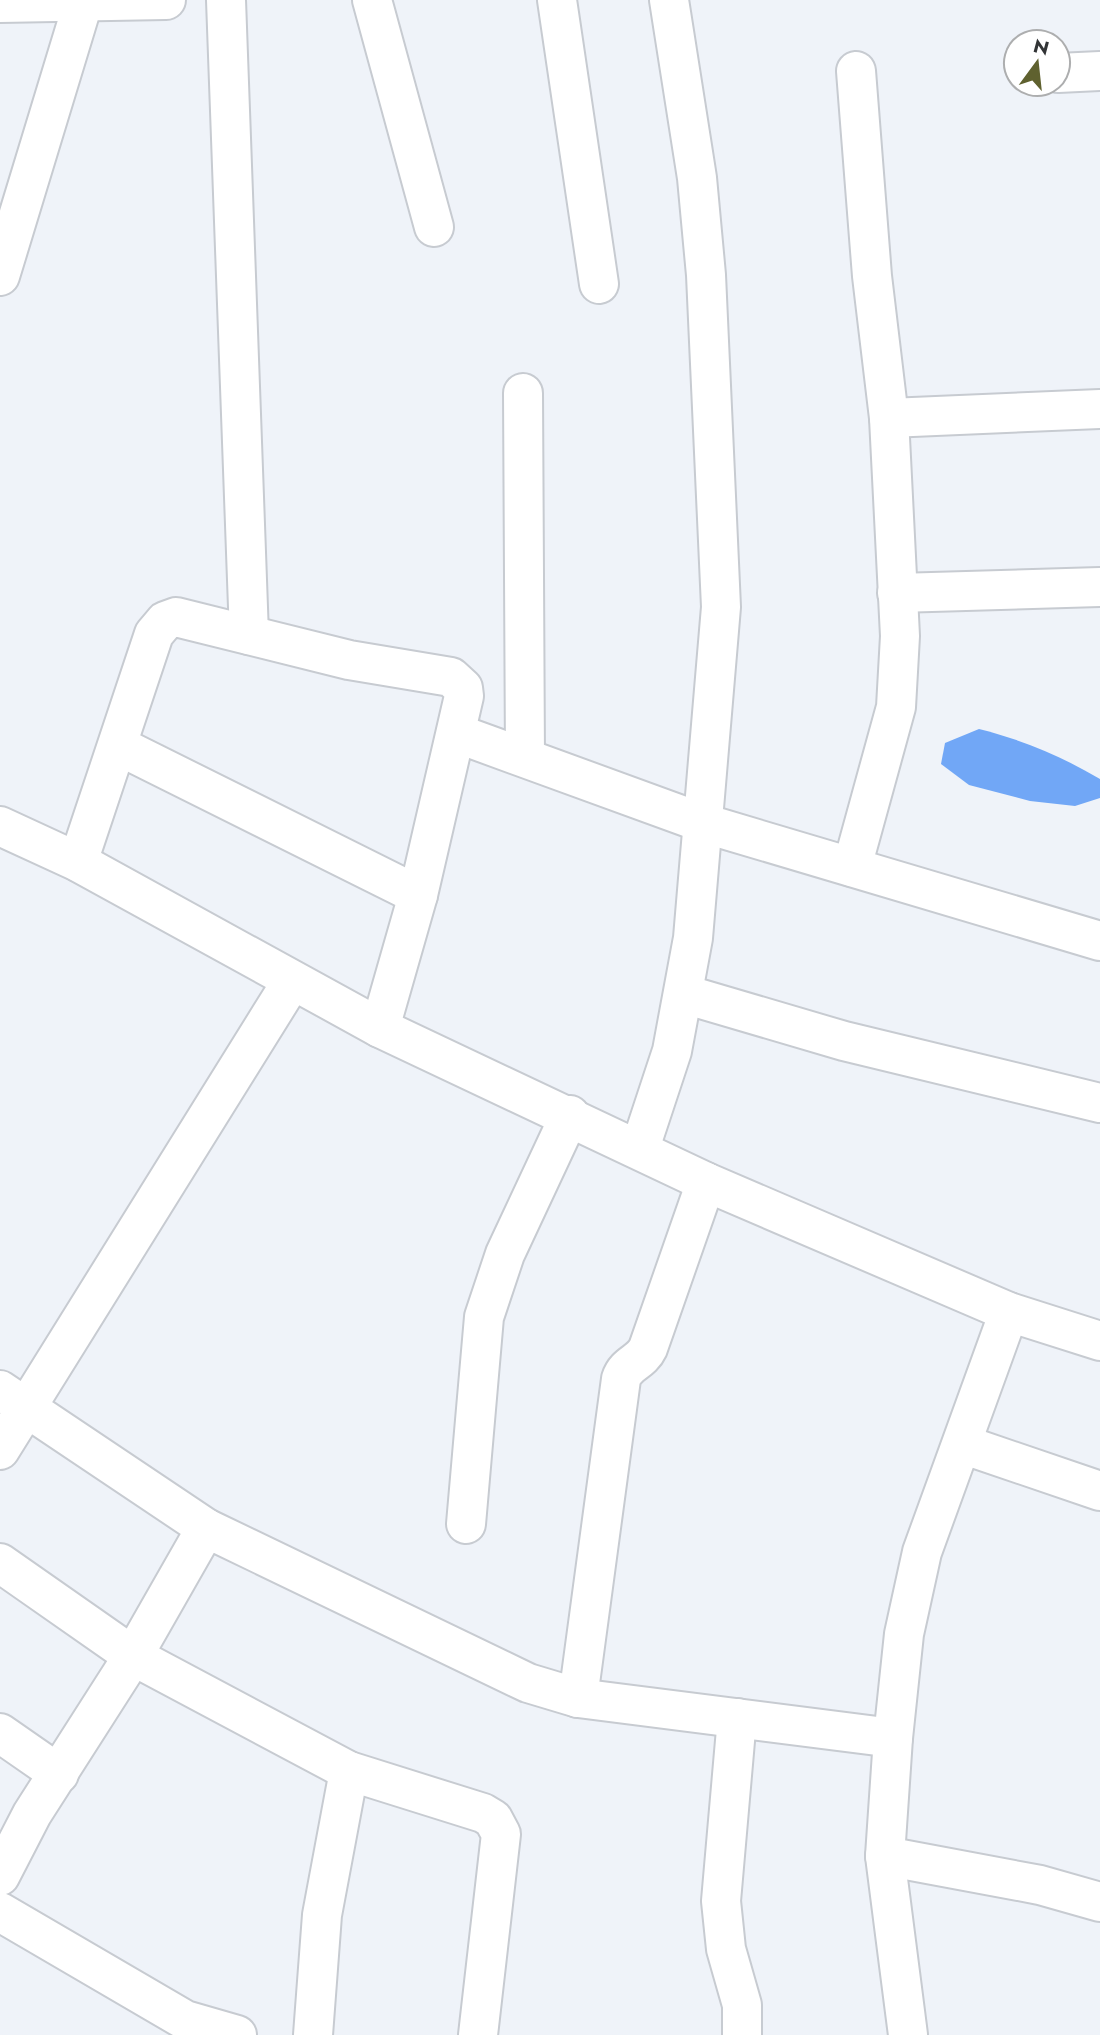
<svg xmlns="http://www.w3.org/2000/svg" width="1100" height="2035" viewBox="0 0 1100 2035" font-family="Jost,sans-serif">
	<style>
		.water { fill: #71a7f6 }
		.lines { fill: none; stroke-linecap: round; stroke-linejoin: round }
		.minor-casing { stroke: #c7cbd1; stroke-width: 42 }
		.minor { stroke: #fff; stroke-width: 38 }
	</style>
	<rect width="100%" height="100%" fill="#eff3f9"/>
	<path class="water" d="M979,729c44,11 82,27 121,50v19l-25,8 -45,-5 -61,-16 -28,-21 4,-21z"/>
	<g class="lines">
		<g class="minor-casing">
			<g id="minor">
				<path d="M226,0l23,635"/>
				<path d="M372,0l62,227"/>
				<path d="M557,0l42,284"/>
				<path d="M0,3l166,-3"/>
				<path d="M1058,73l42,-2"/>
				<path d="M0,276l83,-273"/>
				<path d="M523,393l2,364"/>
				<path d="M889,418l211,-9"/>
				<path d="M897,593l203,-6"/>
				<path d="M456,733l247,90 397,118"/>
				<path d="M119,746l299,149"/>
				<path d="M0,826l78,36 302,166 326,154 303,130 91,29"/>
				<path d="M78,862l76,-228 11,-13 11,-4 173,43 102,17 12,11 1,8 -46,199 -38,133"/>
				<path d="M852,867l44,-160 4,-71 -11,-218 -17,-142 -16,-205"/>
				<path d="M684,994l160,47 256,62"/>
				<path d="M640,1148l32,-97 21,-113 28,-331 -15,-332 -9,-97 -28,-178"/>
				<path d="M0,1390l206,138 322,155 50,15 315,40"/>
				<path d="M962,1444l138,47"/>
				<path d="M0,1450l292,-469"/>
				<path d="M466,1524l18,-207 21,-63 65,-139"/>
				<path d="M0,1563l133,93 216,115 134,42 10,6 8,15 -23,201"/>
				<path d="M578,1698l43,-319c5,-16 20,-16 27,-31l58,-166"/>
				<path d="M737,1718l-16,183 5,48 16,56v30"/>
				<path d="M0,1733l59,41"/>
				<path d="M885,1856l155,29 60,17"/>
				<path d="M0,1876l32,-62 101,-158 73,-128"/>
				<path d="M0,1912l185,108 52,15"/>
				<path d="M313,2035l9,-120 27,-144"/>
				<path d="M908,2035l-23,-179 8,-118 11,-104 18,-82 87,-240"/>
			</g>
		</g>
		<use href="#minor" class="minor"/>
	</g>
	<g transform="translate(1037 63) rotate(15)"><circle r="33" fill="#ffffff" stroke="#adaeaf" stroke-width="2"/>
	<path d="M0-5L12 26L0 18L-12 26Z" fill="#5f612f"/>
	<text y="-10" font-size="19" font-weight="bold" text-anchor="middle" fill="#323436">N</text>
	</g>
</svg>
